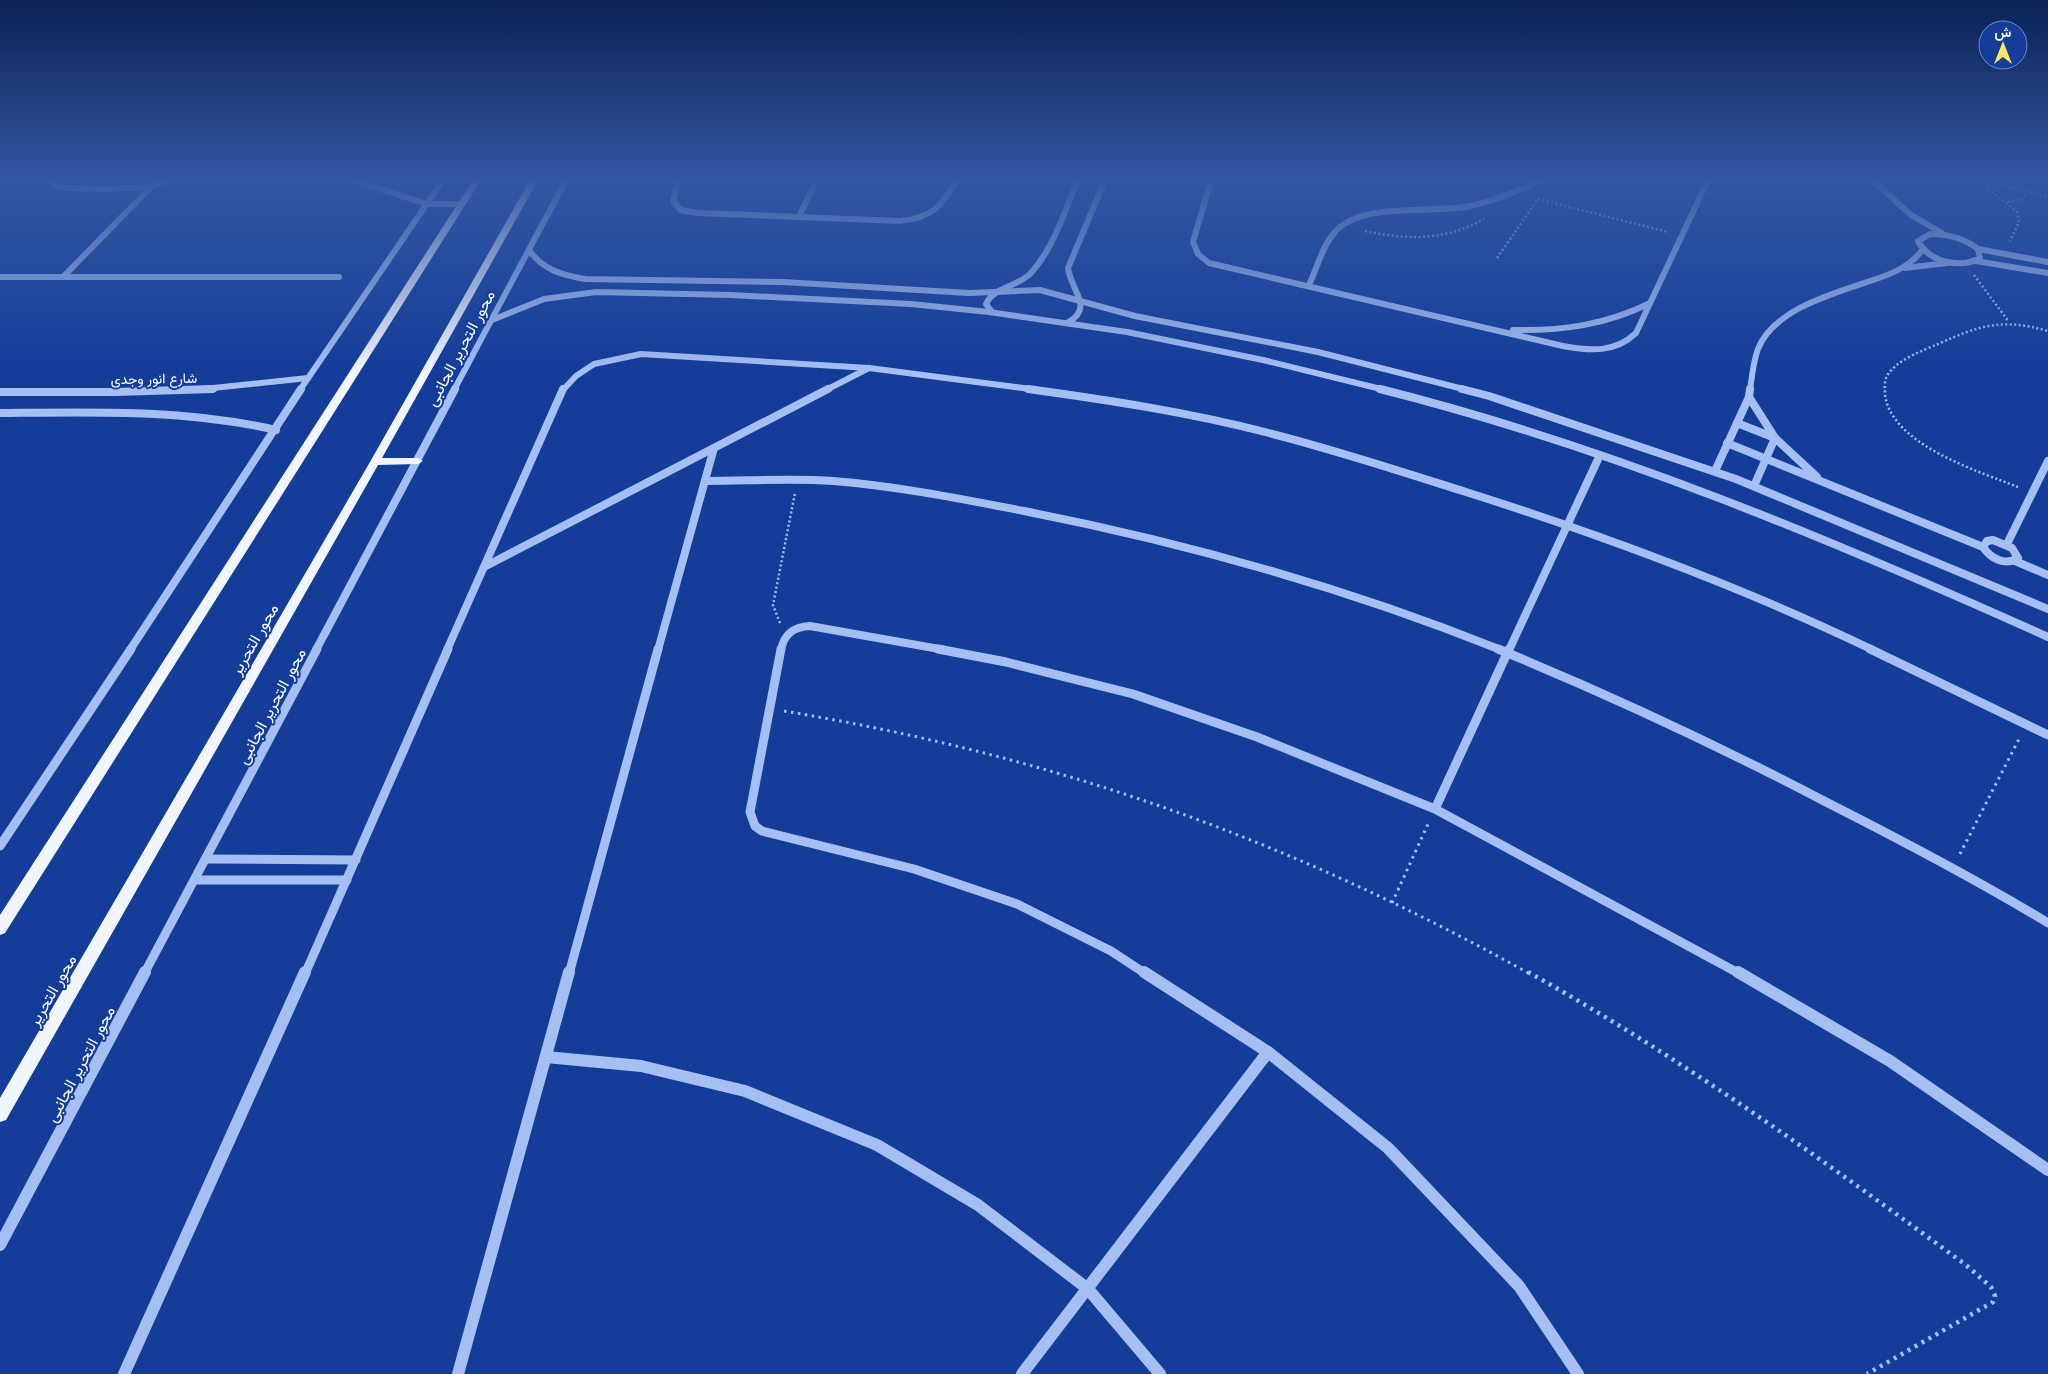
<svg xmlns="http://www.w3.org/2000/svg" width="2048" height="1374" viewBox="0 0 2048 1374" font-family="'Noto Sans',Vazirmatn,sans-serif">
	<style>
		.lines { fill: none; stroke-linecap: round; stroke-linejoin: round }
		.path-far2 { stroke: #a5bff3; stroke-width: 2.5; stroke-dasharray: 2 2.5; stroke-linecap: butt }
		.path-far1 { stroke: #a5bff3; stroke-width: 3; stroke-dasharray: 2.5 4.5; stroke-linecap: butt }
		.path { stroke: #a5bff3; stroke-width: 4.5; stroke-dasharray: 3 5; stroke-linecap: butt }
		.minor-far3 { stroke: #a5bff3; stroke-width: 6 }
		.minor-far2 { stroke: #a5bff3; stroke-width: 8 }
		.minor-far1 { stroke: #a5bff3; stroke-width: 9 }
		.minor { stroke: #a5bff3; stroke-width: 12 }
		.major { fill: #f1f5ff; fill-rule: evenodd }
		.labels { text-anchor: middle; dominant-baseline: central; stroke-width: 4; stroke-linejoin: round; paint-order: stroke }
		.far-street-label { font-size: 14px; fill: #fff; stroke: #133d99 }
		.street-label { font-size: 16px; fill: #fff; stroke: #133d99 }
	</style>
	<rect width="100%" height="100%" fill="#133d99"/>
	<g class="lines">
		<g class="path-far2">
			<path d="M1978,180l39,32 2,10 -9,19"/>
			<path d="M1987,186l25,1 36,10"/>
			<path d="M1538,199l130,33"/>
			<path d="M2008,202l14,-3 6,-8"/>
			<path d="M1365,231c42,9 81,10 119,-12"/>
			<path d="M1497,258l41,-59"/>
			<path d="M1974,275l35,47"/>
			<path d="M2018,487c-40,-16 -126,-42 -133,-92 0,-6 -1,-14 2,-19 9,-16 35,-25 51,-32 42,-19 65,-26 110,-13"/>
			<path d="M780,623l-7,-18 22,-112"/>
		</g>
		<g class="path-far1">
			<path d="M784,711c271,45 506,129 746,263"/>
			<path d="M1960,854l60,-117"/>
			<path d="M1392,903l36,-79"/>
		</g>
		<path class="path" d="M1528,972c154,86 296,189 438,293l25,22 4,9 -2,6 -126,72"/>
		<g class="minor-far3">
			<path d="M51,180l5,6 10,2 40,1 40,-2 26,-7"/>
			<path d="M352,180l75,24h34"/>
			<path d="M678,180l-5,21 8,9 17,3 202,8c32,-3 41,-14 57,-41"/>
			<path d="M1211,180l-18,62 5,12 11,9 354,83c27,5 52,7 73,-13l72,-153"/>
			<path d="M1873,180l38,35 31,18"/>
			<path d="M799,216l18,-36"/>
			<path d="M1930,234c18,0 34,4 48,15l2,9c-21,11 -51,4 -62,-17z"/>
			<path d="M1978,249l70,13"/>
			<path d="M529,250c14,20 33,25 56,29l198,3 186,11 71,-3 95,26 183,36 149,38"/>
			<path d="M1976,261l72,12"/>
			<path d="M1905,268l42,-5"/>
			<path d="M0,277h339"/>
			<path d="M63,277l89,-91"/>
			<path d="M1309,285c8,-17 13,-38 25,-52 26,-32 98,-19 136,-27 25,-5 49,-15 72,-26"/>
			<path d="M992,312l-6,-8c9,-18 31,-17 44,-30 24,-26 34,-62 48,-94"/>
			<path d="M492,320l52,-21 52,-7 135,3 180,9 78,8 138,20 136,28 122,30"/>
			<path d="M1067,323c28,-15 4,-32 1,-55l37,-88"/>
			<path d="M1513,330c49,1 93,-5 137,-27"/>
			<path d="M194,390l114,-12"/>
			<path d="M300,390l143,-210"/>
			<path d="M454,390l112,-210"/>
			<path d="M563,390l13,-14 18,-12 47,-10 228,14 169,22"/>
			<path d="M826,390l43,-22"/>
			<path d="M1750,390c2,-13 3,-28 8,-41 16,-41 80,-57 118,-70 18,-6 36,-14 47,-30"/>
		</g>
		<g class="minor-far2">
			<path d="M1028,389c80,11 159,23 237,43 68,17 135,39 201,60 139,44 276,95 407,158"/>
			<path d="M1380,389c231,58 452,151 668,248"/>
			<path d="M1462,389l27,7 247,83 312,130"/>
			<path d="M1750,389l-1,8 26,41 42,39"/>
			<path d="M0,392h116l97,-3"/>
			<path d="M0,413c93,-1 185,-4 276,17"/>
			<path d="M1737,423l38,15 -21,48"/>
			<path d="M1727,443l256,104"/>
			<path d="M1715,471l34,-74"/>
			<path d="M705,481c42,0 86,-3 128,0 64,5 128,18 191,30 163,32 323,77 477,139"/>
			<path d="M1993,540l19,8 6,10c-13,8 -27,1 -35,-11l4,-6z"/>
			<path d="M2007,544l41,-83"/>
			<path d="M2015,561l33,14"/>
			<path d="M484,567l344,-178"/>
			<path d="M130,650l171,-261"/>
			<path d="M316,650l139,-261"/>
			<path d="M447,650l116,-261"/>
			<path d="M658,650l56,-202"/>
			<path d="M781,650c3,-16 12,-23 29,-24l135,24"/>
			<path d="M1509,650l91,-195"/>
		</g>
		<g class="minor-far1">
			<path d="M781,649l-31,163 5,14 7,5 152,38 103,35 94,47 35,23"/>
			<path d="M938,649l68,13 127,32 124,43 178,72 305,165"/>
			<path d="M1498,649c112,46 221,97 328,153 75,38 150,77 222,121"/>
			<path d="M1870,649l178,86"/>
			<path d="M1435,809l74,-160"/>
			<path d="M0,846l131,-197"/>
			<path d="M206,859l150,1"/>
			<path d="M195,880h152"/>
			<path d="M144,974l173,-325"/>
			<path d="M305,974l143,-325"/>
			<path d="M569,974l89,-325"/>
		</g>
		<g class="minor">
			<path d="M1144,972l124,80 120,96 131,138 59,88"/>
			<path d="M1738,972l152,89 158,109"/>
			<path d="M546,1057l95,9 104,25 132,54 101,60 110,84 72,85"/>
			<path d="M0,1245l145,-273"/>
			<path d="M124,1374l181,-402"/>
			<path d="M458,1374l111,-402"/>
			<path d="M1022,1374l246,-322"/>
		</g>
		<g class="major">
			<path d="M473,180h8l-476,753 -5,2v-20z"/>
			<path d="M530,180h8l-156,278h36l5,3 -5,3 -40,1 -372,655 -6,2v-24l370,-636z"/>
		</g>
	</g>
	<linearGradient id="sky" x2="0" y2="1"><stop stop-color="#0a2254"/><stop offset="0.48" stop-color="#3357a2"/><stop offset="1" stop-color="#3357a2" stop-opacity="0"/></linearGradient>
	<rect width="2048" height="372" fill="url(#sky)"/>
	<g class="labels">
		<g class="far-street-label">
			<text transform="translate(154 378) rotate(-1)">شارع انور وجدى</text>
		</g>
		<g class="street-label">
			<text transform="translate(460 348) rotate(-62)">محور التحرير الجانبى</text>
			<text transform="translate(254 639) rotate(-60)">محور التحرير</text>
			<text transform="translate(271 706) rotate(-62)">محور التحرير الجانبى</text>
			<text transform="translate(52 990) rotate(-60)">محور التحرير</text>
			<text transform="translate(80 1064) rotate(-62)">محور التحرير الجانبى</text>
		</g>
	</g>
	<g transform="translate(2003 45)"><circle r="24" fill="#133d99" stroke="#718bc2"/>
	<path d="M0-4L9 19L0 12L-9 19Z" fill="#ffe567"/>
	<text y="-8" font-size="14" font-weight="bold" text-anchor="middle" fill="#ffffff">ش</text>
	</g>
</svg>
